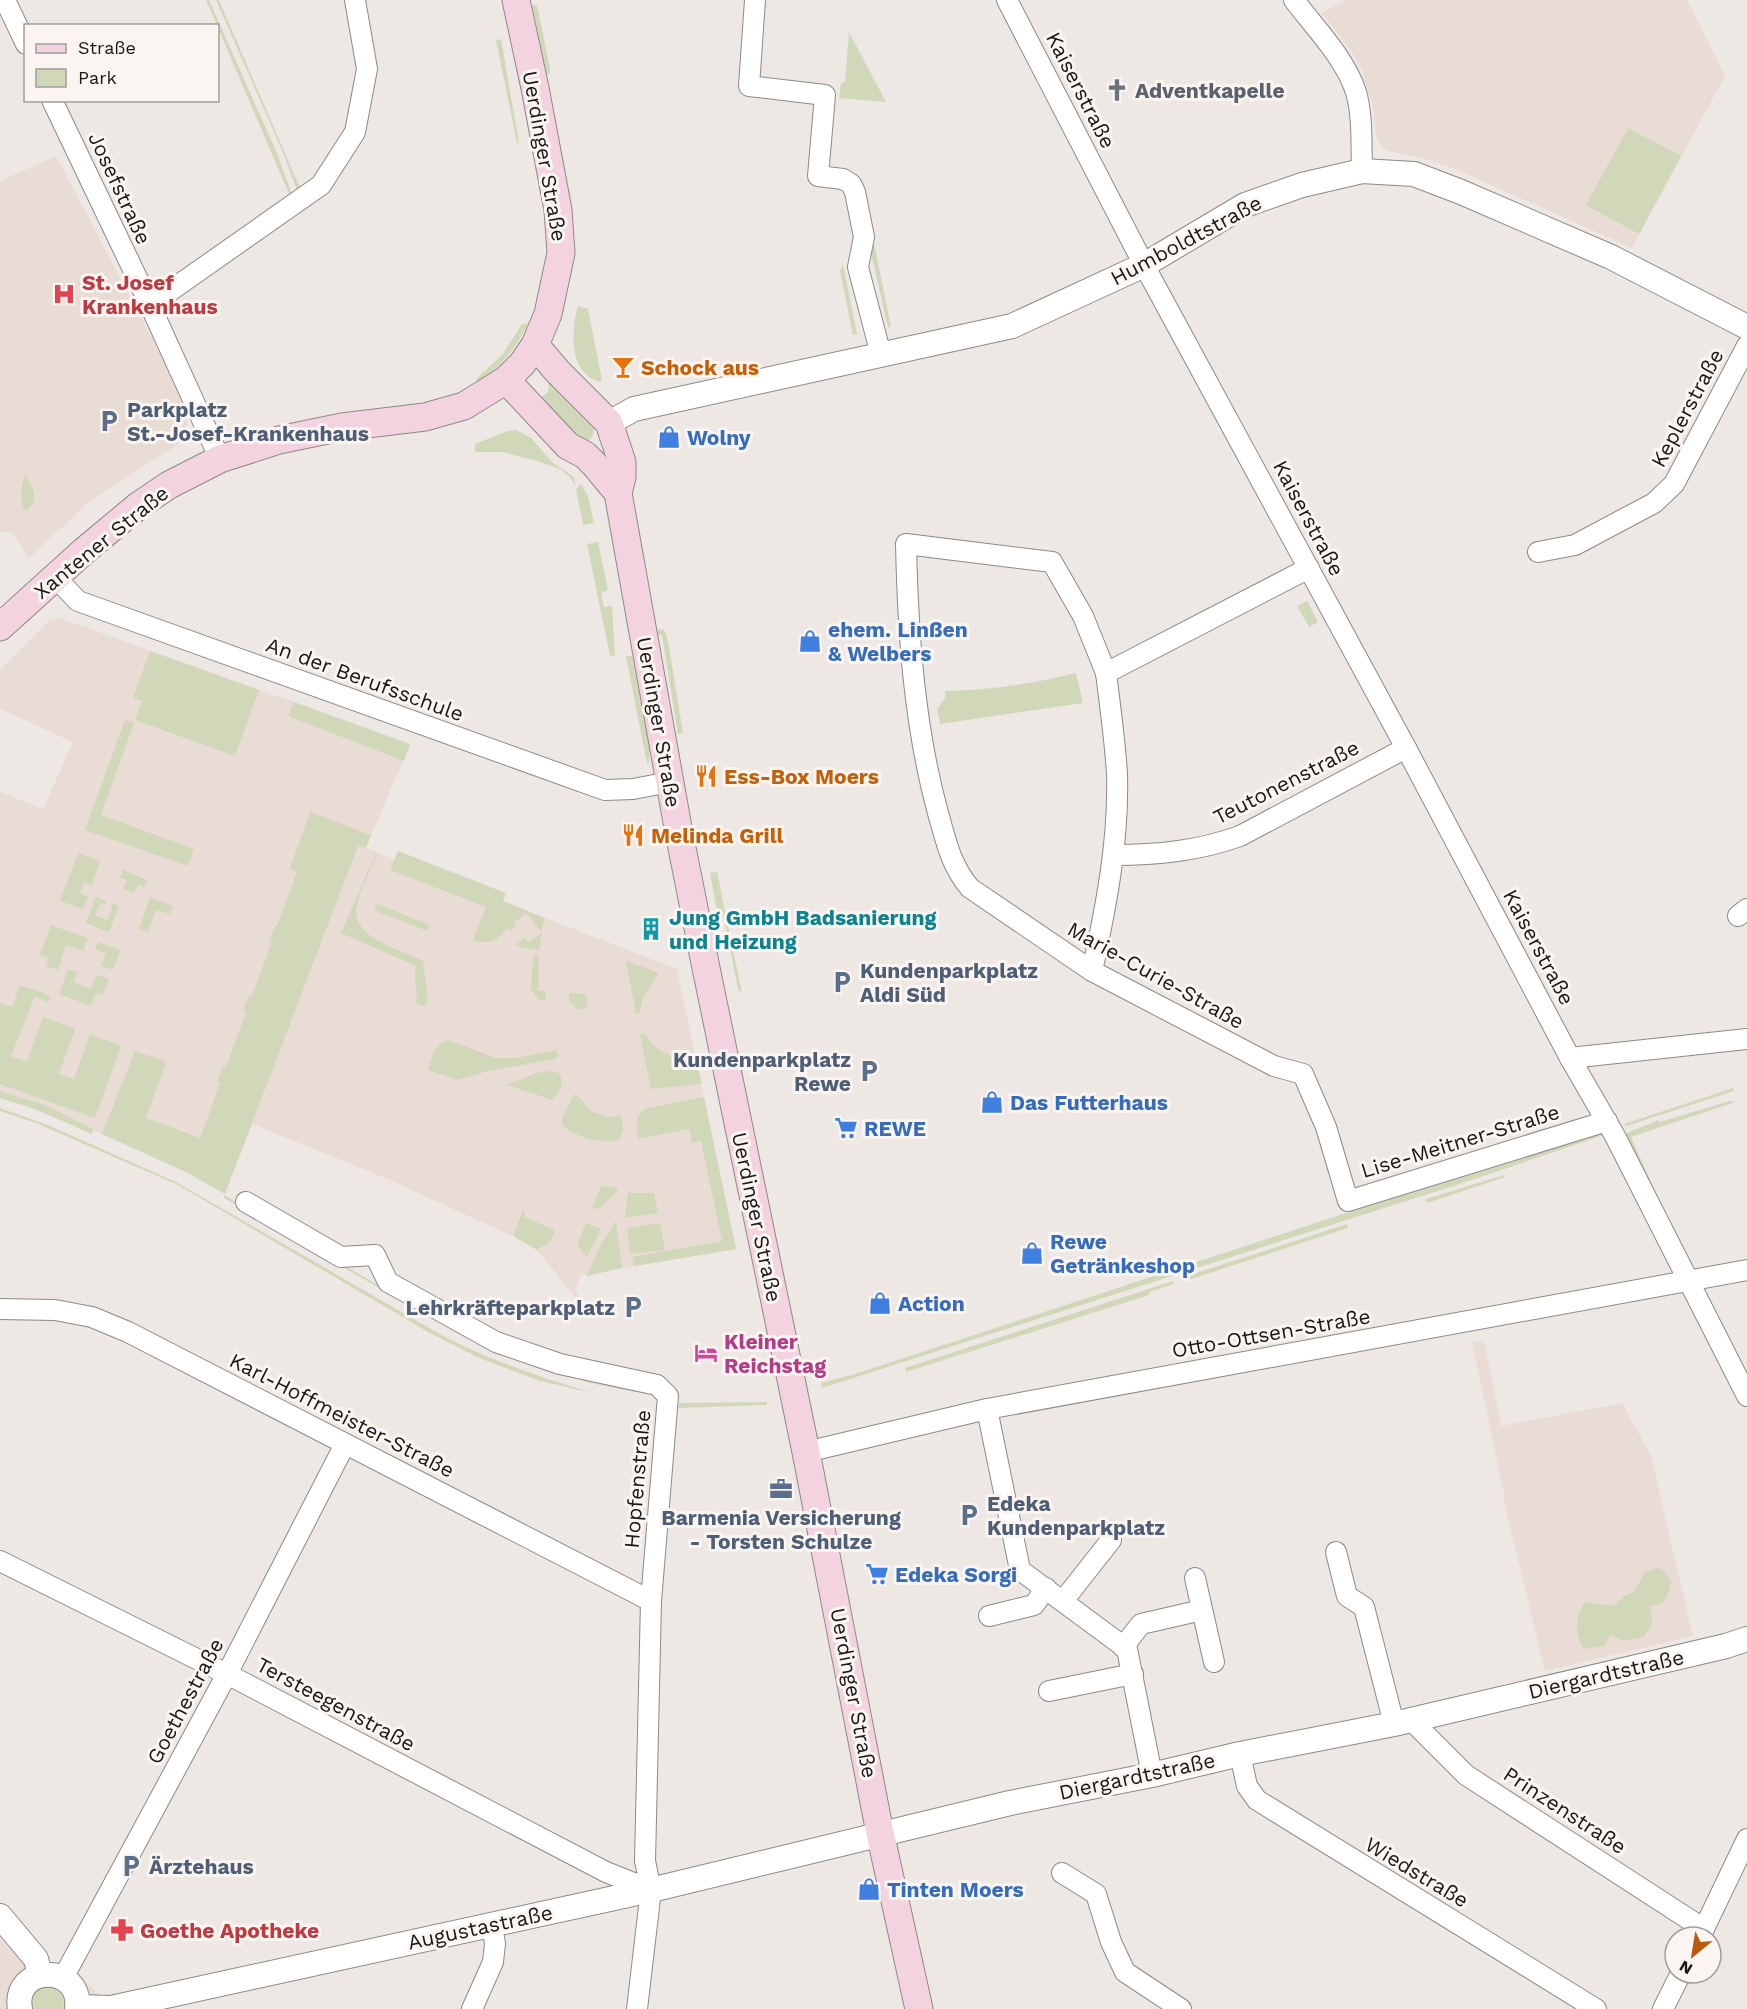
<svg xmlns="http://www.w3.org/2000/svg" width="1747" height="2009" viewBox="0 0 1747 2009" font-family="'Work Sans',sans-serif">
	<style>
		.built { fill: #e9dcd4 }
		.green { fill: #d1d8ba }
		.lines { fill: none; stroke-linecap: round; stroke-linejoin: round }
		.minor-casing { stroke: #8e8986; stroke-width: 22 }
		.tertiary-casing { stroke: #8e8986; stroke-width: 26 }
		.secondary-casing { stroke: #8e8986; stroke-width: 29 }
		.minor { stroke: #fff; stroke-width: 20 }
		.tertiary { stroke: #fff; stroke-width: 24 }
		.secondary { stroke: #f4d3e0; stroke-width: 27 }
		.labels { text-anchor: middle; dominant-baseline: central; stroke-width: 6; stroke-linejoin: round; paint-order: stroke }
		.street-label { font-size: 21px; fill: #1a1817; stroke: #fbf5f2 }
		.worship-label { font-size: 21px; font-weight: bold; fill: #5b616d; stroke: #fbf5f2; text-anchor: start }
		.health-label { font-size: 21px; font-weight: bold; fill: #be3a42; stroke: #fbf5f2; text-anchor: start }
		.food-label { font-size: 21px; font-weight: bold; fill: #c56008; stroke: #fbf5f2; text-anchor: start }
		.service-label { font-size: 21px; font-weight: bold; fill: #4e5e75; stroke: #fbf5f2; text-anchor: start }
		.shop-label { font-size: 21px; font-weight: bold; fill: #366cbe; stroke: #fbf5f2; text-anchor: start }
		.culture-label { font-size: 21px; font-weight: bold; fill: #0d838f; stroke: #fbf5f2; text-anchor: start }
		.hotel-label { font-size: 21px; font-weight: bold; fill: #b23c85; stroke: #fbf5f2; text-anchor: start }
	</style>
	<rect width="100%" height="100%" fill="#eee8e5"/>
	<g class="built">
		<path d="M1345,0h342l38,76 -93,172 -179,-80 -31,-10 -33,-7 -7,-5 -6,-9 -3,-30 -11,-37 -9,-16 -31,-41z"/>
		<path d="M56,156l132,251 -2,32 -96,62 -61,57 -17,-26h-12v-351z"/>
		<path d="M60,618l350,126 -44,104 311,121 59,280 -141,24 -8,3 -6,-3 -5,16 4,14 -43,-53 -10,-7 -137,-63 -138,-56 -27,70 -39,-22 -84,-38 -57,-29 -45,-14v-299l43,17 30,-67 -73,-33v-39l50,-50z"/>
		<path d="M1484,1341l17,85 121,-23 29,53 42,180 -148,35 -42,-173h2l-33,-156z"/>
		<path d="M0,1938l8,10 74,30 31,31h-113z"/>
	</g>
	<g class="green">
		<path d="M206,0h3l67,151 16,43 -2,2z"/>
		<path d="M216,0h3l81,188 -3,2 -16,-42z"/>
		<path d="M537,5l13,63v5l-9,4 -2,-8 6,-3 -13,-60z"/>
		<path d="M849,32l37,70 -47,-4 2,-15 4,-1z"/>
		<path d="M501,39l18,104h-2l-21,-103z"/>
		<path d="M1628,128l53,28 -42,78 -53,-29z"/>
		<path d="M874,243l17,84h-3l-17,-74z"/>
		<path d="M843,264l14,70 -4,1 -13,-64z"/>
		<path d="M578,306l10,3 14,71 -2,2c-32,-9 -29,-51 -22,-76z"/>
		<path d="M522,324h6c-13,25 -28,45 -52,61l1,-7 25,-23z"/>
		<path d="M549,381l45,44c1,8 -2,14 -9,18l-48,-42 11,-9z"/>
		<path d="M516,430l15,8 21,24 22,15 2,10 -6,-10 -10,-8 -23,-8 -35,-9h-27v-8l32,-13z"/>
		<path d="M24,476h2c8,13 14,25 0,35l-3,-3 -2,-16z"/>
		<path d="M581,484l7,12 6,27 -11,2 -7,-36z"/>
		<path d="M598,542l10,48 -7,3 3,14 7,-1 1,2 3,48h-5l-23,-112z"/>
		<path d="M1307,601l11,21 -9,5 -12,-21z"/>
		<path d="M663,629l3,4 3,14 14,86 -5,1 -16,-99 -5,1 -1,-6z"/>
		<path d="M150,651l109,39 -24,66 -100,-36 7,-19 -9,-3z"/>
		<path d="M626,656h6l10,50 7,6 2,21 -2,30 -2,1z"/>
		<path d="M1076,673l7,30 -143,21 -3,-15 8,-11v-7c45,-1 87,-7 131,-18z"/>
		<path d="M294,702l116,42 -6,17 -116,-45z"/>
		<path d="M125,720l9,3 -33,92 93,34 -6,17 -103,-36z"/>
		<path d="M310,812l61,23 -5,13 -8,-2 -133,348 -39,-22 -84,-38 33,-83 31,11 -20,56 54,20 20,-55 -3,-2 6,-15 3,1 20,-55 -3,-1 6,-15h3l20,-54 -3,-1 6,-15h2l20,-54 -7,-4z"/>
		<path d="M377,851c-4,18 -16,35 -20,53 -8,35 43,44 66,57l5,40 -4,5 -9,-3c5,-12 -3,-24 1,-37l-75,-33z"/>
		<path d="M398,851l108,42 -3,8 41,17 -5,32 -20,-3 -3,-2 8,-8 4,5 14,-9 -16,-20 -12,10 2,3 -6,5 -3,-3c-12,14 -15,17 -34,12l13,-33 -96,-37z"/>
		<path d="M78,853l22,8 -8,24 -8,-3 -4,11 8,4 -5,12 -23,-8z"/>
		<path d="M123,870l24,10 -3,7 -6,-2 -4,8 -11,-4 4,-9 -7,-2z"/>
		<path d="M717,872l25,121 -4,-3 -14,-72 -8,-12 -6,-33z"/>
		<path d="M96,897l10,4 -1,4 -5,-1 -5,11 12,5 5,-11 -2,-2 2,-4 7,3 -10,26 -23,-9z"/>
		<path d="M150,897l23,9 -3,8 -14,-4 -8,22 -9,-3z"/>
		<path d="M377,904l53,21 -3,6 -53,-21z"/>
		<path d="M51,925l37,13 -5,13 -17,-6 -8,25 -12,-4 2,-8 -8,-3z"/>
		<path d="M98,942l22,8 -7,20 -12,-4 5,-13 -11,-4z"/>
		<path d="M535,956h4l-1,34 8,1 -1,10 -7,-2 -7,-10 2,-30z"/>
		<path d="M626,961l33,12c-11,19 -15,16 -19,40l-4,1z"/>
		<path d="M68,969l9,3 -3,10 17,7 6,-14 12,4 -6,16 -7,-2 -5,13 -32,-12z"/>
		<path d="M20,985l22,7 8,6 -2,5 -13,-7 -24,60 16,6 16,-45 32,12 -16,45 15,5 16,-45 31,12 -26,72 -95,-34v-81l12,4z"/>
		<path d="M569,993l16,1 3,14 -11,1 -3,-5 -5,-1z"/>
		<path d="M640,1034h5c12,19 30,25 51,27l6,23 -51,5z"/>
		<path d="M448,1040l48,18h21l38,-8 4,5 -3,4 -68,12 -30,9 -30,-10c4,-12 6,-27 20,-30z"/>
		<path d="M550,1071l9,2c6,10 0,19 -7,27l-45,-15 29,-12z"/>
		<path d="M1733,1088l1,3 -108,35 -2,-2z"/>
		<path d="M0,1091l45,14 48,24 -1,5 -55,-24 -37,-12z"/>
		<path d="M576,1094l16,18 17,5 10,-1 3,3 1,11 -4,10c-16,4 -44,-3 -56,-14l-1,-8 11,-22z"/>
		<path d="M704,1097l32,152 -101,17 -3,-9 90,-16 -21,-100 -9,2 -3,-14 -51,10c-2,-12 -3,-21 6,-30z"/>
		<path d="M1730,1101l5,1 -104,35 46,104 -57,-105 38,-16 1,2z"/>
		<path d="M0,1108l48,17 128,57 269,155c47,24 96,40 147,56l-52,-12 -61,-23 -51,-26 -250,-147 -142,-62 -36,-12z"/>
		<path d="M1604,1131l9,1 -138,47 -653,209 -1,-5 34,-9 488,-160z"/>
		<path d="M1504,1175l1,2 -78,26 -1,-4z"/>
		<path d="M601,1186l16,1 1,3 -19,19 -7,-1z"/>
		<path d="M628,1192l3,1h23l4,20 -33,5z"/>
		<path d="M224,1195l224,131 187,63v3l-45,-9 -62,-20 -45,-18 -33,-16 -226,-131z"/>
		<path d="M523,1211l2,1 -1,5 31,13 -4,11 -14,9 -24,-14z"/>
		<path d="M616,1221l6,47 -35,8 13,-30z"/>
		<path d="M586,1223l15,6 -14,28 -10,-12z"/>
		<path d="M660,1223l5,27 -35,4 -3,-26z"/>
		<path d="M1347,1224l1,4 -166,54 -1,-4z"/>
		<path d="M1173,1281l1,3 -25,8v3l-243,77 -1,-4z"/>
		<path d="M767,1402v3l-88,3v-5z"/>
		<path d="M1658,1568l6,3 7,10 -2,10 -6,12 -12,3 1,17 -8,14 -21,4 -13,-6 -6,11 -20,3c-10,-14 -9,-33 1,-47l29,4 10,-10 10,-4 11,-20z"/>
		<path d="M51,1986c11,5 14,11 12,23h-32c1,-16 5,-21 20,-23z"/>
	</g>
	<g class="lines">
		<g class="minor-casing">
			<g id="minor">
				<path d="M5,0l21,44"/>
				<path d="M755,0l-6,86 76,9 -7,81 25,3 8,5 4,8 9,45 -6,30 23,88"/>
				<path d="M1007,0l137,265 262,483 164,310 45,78 132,260"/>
				<path d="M1294,0c21,28 51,58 62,92 7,25 5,53 6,79"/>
				<path d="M52,100l98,205 70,154"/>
				<path d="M150,305l171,-120 34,-53 12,-63 -12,-69"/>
				<path d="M1538,552l37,-7 79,-42 20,-19 73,-138"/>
				<path d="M55,577l23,24 527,189 28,-1 37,-7"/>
				<path d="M1106,673l-23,-57 -31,-54 -146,-18c2,90 8,181 32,269 8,28 13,53 32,75l122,83 182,95 29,8 23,53 22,74 259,-80"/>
				<path d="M1113,855c44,0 85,-4 127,-19l166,-88"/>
				<path d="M1738,916l9,-7"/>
				<path d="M1092,971c14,-64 27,-130 25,-197 -2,-34 -7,-68 -11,-101l203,-105"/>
				<path d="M1570,1058l177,-19"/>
				<path d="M246,1202l95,55 34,-2 13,27 108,60 64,22 97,21 11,11 -17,205 -6,260 6,29 -14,119"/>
				<path d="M0,1309l55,1 37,7 36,15 523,269"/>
				<path d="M987,1409l33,161 107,79 25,126"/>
				<path d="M806,1452l181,-43 760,-139"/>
				<path d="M1336,1552l11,44 17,11 30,117"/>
				<path d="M0,1561l227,113 379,198 45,18"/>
				<path d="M1195,1578l19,84"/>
				<path d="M1063,1601l48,-61"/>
				<path d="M989,1616l45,-11 12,-17"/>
				<path d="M1123,1647l18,-23 61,-14"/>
				<path d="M1049,1691l84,-17"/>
				<path d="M1411,1720l55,55 238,154"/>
				<path d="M1240,1754l7,32 10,14 339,209"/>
				<path d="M1062,1873l34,21 15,48 14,30 56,37"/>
				<path d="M1700,1937l47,-98"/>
				<path d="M63,1978l164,-304 118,-230"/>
				<path d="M472,2009l21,-47 2,-18 -3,-20"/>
				<path d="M1663,2009l18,-36"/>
			</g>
		</g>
		<g class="tertiary-casing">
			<g id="tertiary">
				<path d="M609,423l25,-14 378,-83 132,-61 101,-60 57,-20 60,-14 52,3 47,18 150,65 136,70"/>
				<path d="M0,1916l36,43 4,16"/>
				<path d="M78,2007l33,1 540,-118 359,-87 142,-28 88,-21 154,-30 332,-78 21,-7"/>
				<path d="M20,2009c-8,-45 63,-46 57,0"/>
			</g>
		</g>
		<g class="secondary-casing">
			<g id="secondary">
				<path d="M535,345l23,27 51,51 13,39v15l-4,16 61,340 26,130 101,489 74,381 39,176"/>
				<path d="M506,380l62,66 17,9 9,9 24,29"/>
				<path d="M0,627l84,-76 54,-45 31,-21 51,-26 59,-19 63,-13 83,-10 39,-11 42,-26 16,-16 13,-19 13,-31 13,-61 -3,-43 -23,-122 -19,-88"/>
			</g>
		</g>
		<use href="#minor" class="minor"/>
		<use href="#tertiary" class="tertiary"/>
		<use href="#secondary" class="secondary"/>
	</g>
	<defs>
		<g id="church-bare" transform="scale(1.8)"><path d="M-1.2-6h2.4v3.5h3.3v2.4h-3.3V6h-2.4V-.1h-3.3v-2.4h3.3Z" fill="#6b7280" stroke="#fbf5f2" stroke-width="2.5" paint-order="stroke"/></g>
		<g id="hospital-bare" transform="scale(1.8)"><path d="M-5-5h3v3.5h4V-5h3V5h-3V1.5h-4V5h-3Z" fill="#e0444e" stroke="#fbf5f2" stroke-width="2.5" paint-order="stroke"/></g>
		<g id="bar-bare" transform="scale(1.8)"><path d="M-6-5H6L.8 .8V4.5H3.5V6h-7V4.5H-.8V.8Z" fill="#e8710a" stroke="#fbf5f2" stroke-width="2.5" paint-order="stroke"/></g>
		<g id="parking-bare" transform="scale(1.8)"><path d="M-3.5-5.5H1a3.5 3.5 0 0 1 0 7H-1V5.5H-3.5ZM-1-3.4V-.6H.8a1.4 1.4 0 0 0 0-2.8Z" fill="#5c6f8a" stroke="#fbf5f2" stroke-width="2.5" paint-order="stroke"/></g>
		<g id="shop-bare" transform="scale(1.8)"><path d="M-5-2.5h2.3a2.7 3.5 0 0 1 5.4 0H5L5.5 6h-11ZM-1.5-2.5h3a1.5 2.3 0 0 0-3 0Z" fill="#3f7fe0" stroke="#fbf5f2" stroke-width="2.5" paint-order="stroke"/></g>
		<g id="restaurant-bare" transform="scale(1.8)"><path d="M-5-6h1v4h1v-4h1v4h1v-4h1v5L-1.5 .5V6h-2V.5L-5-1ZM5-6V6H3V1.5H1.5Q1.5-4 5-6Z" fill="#e8710a" stroke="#fbf5f2" stroke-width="2.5" paint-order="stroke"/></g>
		<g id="building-bare" transform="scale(1.8)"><path d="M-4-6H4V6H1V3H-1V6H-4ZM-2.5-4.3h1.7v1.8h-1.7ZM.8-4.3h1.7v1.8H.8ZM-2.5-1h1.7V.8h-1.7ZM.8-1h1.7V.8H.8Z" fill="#0f9aa8" stroke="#fbf5f2" stroke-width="2.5" paint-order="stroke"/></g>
		<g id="supermarket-bare" transform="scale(1.8)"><path d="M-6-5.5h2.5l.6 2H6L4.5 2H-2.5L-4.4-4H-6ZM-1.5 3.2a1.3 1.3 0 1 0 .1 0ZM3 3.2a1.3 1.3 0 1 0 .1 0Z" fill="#3f7fe0" stroke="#fbf5f2" stroke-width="2.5" paint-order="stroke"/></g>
		<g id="hotel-bare" transform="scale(1.8)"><path d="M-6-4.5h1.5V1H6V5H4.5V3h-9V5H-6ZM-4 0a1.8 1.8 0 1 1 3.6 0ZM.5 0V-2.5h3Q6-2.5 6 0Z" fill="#d1479c" stroke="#fbf5f2" stroke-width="2.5" paint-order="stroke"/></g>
		<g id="office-bare" transform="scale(1.8)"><path d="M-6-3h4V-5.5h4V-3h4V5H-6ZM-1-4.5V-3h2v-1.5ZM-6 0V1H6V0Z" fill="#5c6f8a" stroke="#fbf5f2" stroke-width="2.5" paint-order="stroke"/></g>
		<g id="pharmacy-bare" transform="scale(1.8)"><path d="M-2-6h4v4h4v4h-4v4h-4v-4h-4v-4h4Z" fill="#e0444e" stroke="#fbf5f2" stroke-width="2.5" paint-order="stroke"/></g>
	</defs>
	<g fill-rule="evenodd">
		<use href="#church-bare" x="1117" y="90"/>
		<use href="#hospital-bare" x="64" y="294"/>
		<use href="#bar-bare" x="623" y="367"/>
		<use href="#parking-bare" x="109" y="421"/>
		<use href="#shop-bare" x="669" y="437"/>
		<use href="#shop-bare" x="810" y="641"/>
		<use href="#restaurant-bare" x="706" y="776"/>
		<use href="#restaurant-bare" x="633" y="835"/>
		<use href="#building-bare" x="651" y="929"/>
		<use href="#parking-bare" x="842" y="982"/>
		<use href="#parking-bare" x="869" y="1071"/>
		<use href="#shop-bare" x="992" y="1102"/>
		<use href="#supermarket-bare" x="846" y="1128"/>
		<use href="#shop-bare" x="1032" y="1253"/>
		<use href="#shop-bare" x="880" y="1303"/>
		<use href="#parking-bare" x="633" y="1307"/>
		<use href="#hotel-bare" x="706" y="1353"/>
		<use href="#office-bare" x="781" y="1489"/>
		<use href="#parking-bare" x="969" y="1515"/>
		<use href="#supermarket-bare" x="877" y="1574"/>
		<use href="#parking-bare" x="131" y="1866"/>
		<use href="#shop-bare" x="869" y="1889"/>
		<use href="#pharmacy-bare" x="122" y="1930"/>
	</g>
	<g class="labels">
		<g class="street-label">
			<text transform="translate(1081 90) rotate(63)">Kaiserstraße</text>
			<text transform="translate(545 156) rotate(80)">Uerdinger Straße</text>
			<text transform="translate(120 188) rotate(65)">Josefstraße</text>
			<text transform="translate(1186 240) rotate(-28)">Humboldtstraße</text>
			<text transform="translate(1687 408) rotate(-62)">Keplerstraße</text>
			<text transform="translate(1309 518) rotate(62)">Kaiserstraße</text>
			<text transform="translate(101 542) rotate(-39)">Xantener Straße</text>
			<text transform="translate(365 679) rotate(20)">An der Berufsschule</text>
			<text transform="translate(659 722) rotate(80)">Uerdinger Straße</text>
			<text transform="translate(1286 782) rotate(-27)">Teutonenstraße</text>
			<text transform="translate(1539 947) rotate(62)">Kaiserstraße</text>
			<text transform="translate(1156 975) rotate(29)">Marie-Curie-Straße</text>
			<text transform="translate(1460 1141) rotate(-17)">Lise-Meitner-Straße</text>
			<text transform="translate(757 1217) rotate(78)">Uerdinger Straße</text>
			<text transform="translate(1271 1333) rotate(-10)">Otto-Ottsen-Straße</text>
			<text transform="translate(342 1415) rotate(27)">Karl-Hoffmeister-Straße</text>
			<text transform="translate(637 1479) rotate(-85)">Hopfenstraße</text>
			<text transform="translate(1606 1674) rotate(-13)">Diergardtstraße</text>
			<text transform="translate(854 1693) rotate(79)">Uerdinger Straße</text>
			<text transform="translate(185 1701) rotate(-62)">Goethestraße</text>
			<text transform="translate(336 1704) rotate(28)">Tersteegenstraße</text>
			<text transform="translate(1137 1776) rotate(-12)">Diergardtstraße</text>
			<text transform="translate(1565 1810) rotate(33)">Prinzenstraße</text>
			<text transform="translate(1417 1872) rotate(31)">Wiedstraße</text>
			<text transform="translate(480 1927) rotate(-12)">Augustastraße</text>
		</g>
		<g class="worship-label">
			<text x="1135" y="90">Adventkapelle</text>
		</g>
		<g class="health-label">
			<text x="82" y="282">St. Josef<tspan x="82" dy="24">Krankenhaus</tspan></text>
			<text x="140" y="1930">Goethe Apotheke</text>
		</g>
		<g class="food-label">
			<text x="641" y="367">Schock aus</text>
			<text x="724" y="776">Ess-Box Moers</text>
			<text x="651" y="835">Melinda Grill</text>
		</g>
		<g class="service-label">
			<text x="127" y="409">Parkplatz<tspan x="127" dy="24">St.-Josef-Krankenhaus</tspan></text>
			<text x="860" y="970">Kundenparkplatz<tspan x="860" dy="24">Aldi Süd</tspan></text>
			<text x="851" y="1059" text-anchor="end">Kundenparkplatz<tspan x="851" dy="24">Rewe</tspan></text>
			<text x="615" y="1307" text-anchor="end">Lehrkräfteparkplatz</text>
			<text x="987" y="1503">Edeka<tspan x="987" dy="24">Kundenparkplatz</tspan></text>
			<text x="781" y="1517" text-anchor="middle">Barmenia Versicherung<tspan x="781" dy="24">- Torsten Schulze</tspan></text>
			<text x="149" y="1866">Ärztehaus</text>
		</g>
		<g class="shop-label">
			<text x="687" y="437">Wolny</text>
			<text x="828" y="629">ehem. Linßen<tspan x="828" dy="24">&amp; Welbers</tspan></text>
			<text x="1010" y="1102">Das Futterhaus</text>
			<text x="864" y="1128">REWE</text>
			<text x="1050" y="1241">Rewe<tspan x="1050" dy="24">Getränkeshop</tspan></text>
			<text x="898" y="1303">Action</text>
			<text x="895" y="1574">Edeka Sorgi</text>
			<text x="887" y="1889">Tinten Moers</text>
		</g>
		<g class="culture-label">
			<text x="669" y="917">Jung GmbH Badsanierung<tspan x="669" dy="24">und Heizung</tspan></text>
		</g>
		<g class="hotel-label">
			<text x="724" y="1341">Kleiner<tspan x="724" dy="24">Reichstag</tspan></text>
		</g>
	</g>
	<rect x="24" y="24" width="195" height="78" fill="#fbf5f2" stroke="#a19d9a" stroke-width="1.5"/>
	<rect x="36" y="44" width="30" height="9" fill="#f4d3e0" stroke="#a19d9a" stroke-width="1.5"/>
	<text x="78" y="54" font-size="18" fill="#1a1817">Straße</text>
	<rect x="36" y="69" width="30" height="18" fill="#d1d8ba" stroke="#a19d9a" stroke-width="1.5"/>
	<text x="78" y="84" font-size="18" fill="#1a1817">Park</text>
	<g transform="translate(1693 1955) rotate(210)"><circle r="28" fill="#fbf5f2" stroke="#a19d9a" stroke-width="1.5"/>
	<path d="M0-4.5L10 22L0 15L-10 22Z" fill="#b8590e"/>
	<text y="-9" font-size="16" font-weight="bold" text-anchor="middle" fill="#1a1817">N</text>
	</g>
</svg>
